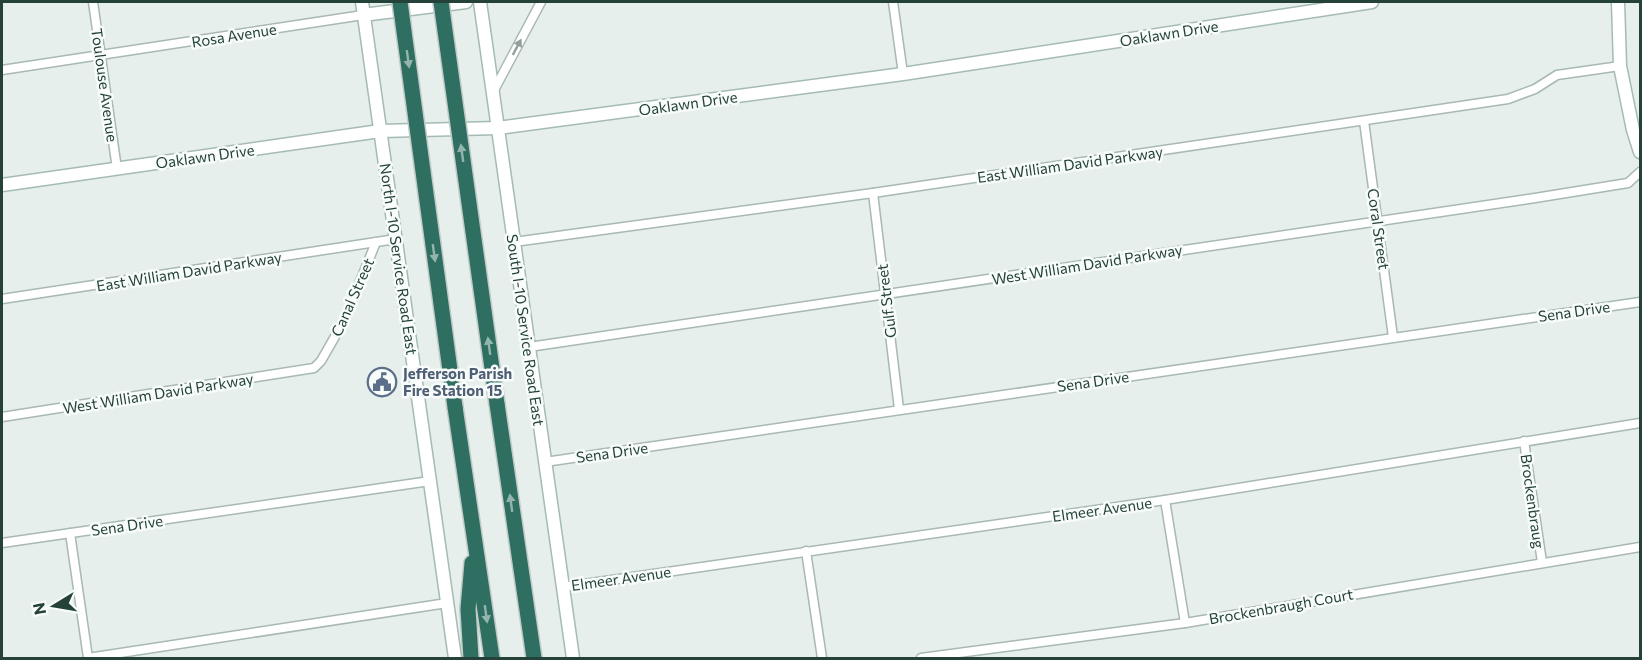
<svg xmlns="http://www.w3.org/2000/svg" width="1642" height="660" viewBox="0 0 1642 660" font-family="Commissioner,sans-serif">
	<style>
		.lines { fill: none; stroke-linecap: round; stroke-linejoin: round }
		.street-casing { stroke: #a8b8b2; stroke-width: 11 }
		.secondary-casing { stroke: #a4bbb3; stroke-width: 15 }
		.highway-casing { stroke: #c2cac8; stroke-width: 18 }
		.street { stroke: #fff; stroke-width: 8 }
		.secondary { stroke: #fff; stroke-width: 12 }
		.highway { stroke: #2f6f62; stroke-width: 15 }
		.highway-bridge-casing { stroke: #c2cac8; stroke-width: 18; stroke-linecap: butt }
		.highway-bridge { stroke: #2f6f62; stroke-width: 15 }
		.oneway { fill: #92a09c }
		.oneway2 { fill: #93b5ae }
		.labels { text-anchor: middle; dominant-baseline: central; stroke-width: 5; stroke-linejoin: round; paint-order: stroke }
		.street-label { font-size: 15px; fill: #24423a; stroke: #f7fbf9 }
		.service-label { font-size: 15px; font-weight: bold; fill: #4e5e75; stroke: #f7fbf9; text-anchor: start }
	</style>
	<rect width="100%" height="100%" fill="#e6efeb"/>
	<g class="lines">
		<g class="street-casing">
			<g id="street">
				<path d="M93,2l24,167"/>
				<path d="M893,2l10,72"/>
				<path d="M2,70l361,-55"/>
				<path d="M493,92l48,-90"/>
				<path d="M1364,121l29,216"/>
				<path d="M873,193l26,216"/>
				<path d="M514,242l359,-49 635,-94 27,-10 22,-14 63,-9"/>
				<path d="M2,299l394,-60"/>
				<path d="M529,347l1006,-149 93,-15 12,-11"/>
				<path d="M2,417l312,-49 7,-7 24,-42 31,-77"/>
				<path d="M1524,441l18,121"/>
				<path d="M545,462l1095,-160"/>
				<path d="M1165,500l20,123"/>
				<path d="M70,533l18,125 359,-55"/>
				<path d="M2,543l428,-62"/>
				<path d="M806,551l16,107"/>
				<path d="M563,587l602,-87 475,-77"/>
				<path d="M921,658l264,-35 455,-76"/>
			</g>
		</g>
		<g class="secondary-casing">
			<g id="secondary">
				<path d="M362,2l93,656"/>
				<path d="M480,2l93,656"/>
				<path d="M1618,2l2,64 13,64 7,22"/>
				<path d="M363,15l103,-13"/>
				<path d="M2,185l378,-54 118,-3 405,-54 469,-72"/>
			</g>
		</g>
		<g class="highway-casing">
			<g id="highway">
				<path d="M497,404l37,254"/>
				<path d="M455,407l37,251"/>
				<path d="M471,658l-3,-49 4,-46"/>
			</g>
		</g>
		<use href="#street" class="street"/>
		<use href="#secondary" class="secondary"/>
		<use href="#highway" class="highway"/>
		<g class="highway-bridge-casing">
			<g id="highway-bridge">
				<path d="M400,2l55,405"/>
				<path d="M441,2l56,402"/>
			</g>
		</g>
		<use href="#highway-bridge" class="highway-bridge"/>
	</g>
	<defs><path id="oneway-solid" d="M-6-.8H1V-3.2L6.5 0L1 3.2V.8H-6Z" transform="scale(1.5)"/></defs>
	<use class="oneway" href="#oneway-solid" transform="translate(517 47) rotate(-62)"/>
	<g class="oneway2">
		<use href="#oneway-solid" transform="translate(408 59) rotate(82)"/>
		<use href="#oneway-solid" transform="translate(462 153) rotate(-98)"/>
		<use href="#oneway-solid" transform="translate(434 253) rotate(82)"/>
		<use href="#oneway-solid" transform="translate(489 346) rotate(-98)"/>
		<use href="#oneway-solid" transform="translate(511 503) rotate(-98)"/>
		<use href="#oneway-solid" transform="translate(486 614) rotate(82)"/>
	</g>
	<defs>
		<g id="civic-ring" transform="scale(1.5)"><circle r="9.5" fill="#f7fbf9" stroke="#5c6f8a" stroke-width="1.5"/><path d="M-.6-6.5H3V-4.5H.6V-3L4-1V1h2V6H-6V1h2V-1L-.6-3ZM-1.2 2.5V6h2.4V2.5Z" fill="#5c6f8a"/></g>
	</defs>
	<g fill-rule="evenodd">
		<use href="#civic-ring" x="382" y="382"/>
	</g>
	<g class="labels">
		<g class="street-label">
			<text transform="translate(1169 33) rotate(-9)">Oaklawn Drive</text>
			<text transform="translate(234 35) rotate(-9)">Rosa Avenue</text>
			<text transform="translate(105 85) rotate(82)">Toulouse Avenue</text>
			<text transform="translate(688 103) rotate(-8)">Oaklawn Drive</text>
			<text transform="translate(205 156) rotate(-8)">Oaklawn Drive</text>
			<text transform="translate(1070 164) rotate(-8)">East William David Parkway</text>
			<text transform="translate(1379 229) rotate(82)">Coral Street</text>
			<text transform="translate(399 259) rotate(82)">North I-10 Service Road East</text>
			<text transform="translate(1087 264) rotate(-9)">West William David Parkway</text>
			<text transform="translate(189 271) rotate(-9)">East William David Parkway</text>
			<text transform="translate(352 297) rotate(-66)">Canal Street</text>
			<text transform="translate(886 301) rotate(-97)">Gulf Street</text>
			<text transform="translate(1574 311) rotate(-8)">Sena Drive</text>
			<text transform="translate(526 330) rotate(82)">South I-10 Service Road East</text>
			<text transform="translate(1093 381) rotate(-8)">Sena Drive</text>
			<text transform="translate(158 393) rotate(-9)">West William David Parkway</text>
			<text transform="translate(612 452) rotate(-8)">Sena Drive</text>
			<text transform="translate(1533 501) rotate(82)">Brockenbraug</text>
			<text transform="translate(1102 509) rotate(-8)">Elmeer Avenue</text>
			<text transform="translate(127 525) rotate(-8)">Sena Drive</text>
			<text transform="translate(621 578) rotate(-8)">Elmeer Avenue</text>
			<text transform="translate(1281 606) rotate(-10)">Brockenbraugh Court</text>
		</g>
		<g class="service-label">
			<text x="403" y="373">Jefferson Parish<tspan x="403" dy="17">Fire Station 15</tspan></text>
		</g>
	</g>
	<rect width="1642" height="660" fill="none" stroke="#24423a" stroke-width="6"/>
	<g transform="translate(54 606) rotate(259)" stroke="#f7fbf9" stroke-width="4.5" paint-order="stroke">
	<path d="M0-4.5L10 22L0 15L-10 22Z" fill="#24423a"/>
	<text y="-9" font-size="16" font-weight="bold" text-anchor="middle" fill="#24423a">N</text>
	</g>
</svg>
